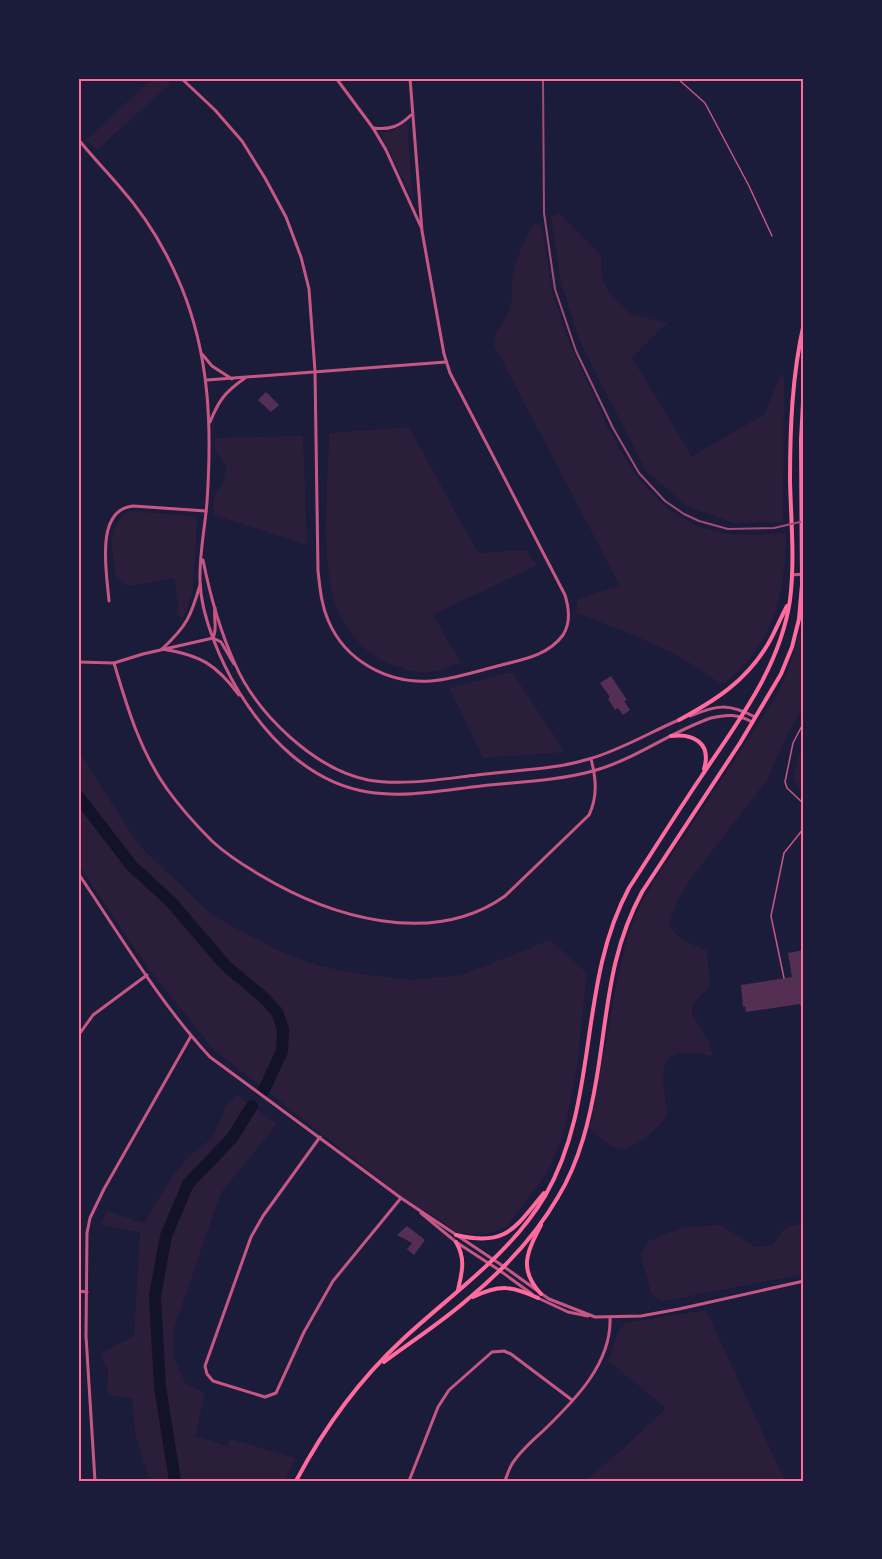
<svg xmlns="http://www.w3.org/2000/svg" width="882" height="1559" viewBox="0 0 882 1559" font-family="'Source Serif 4',serif">
	<style>
		.green { fill: #2a1e3b }
		.lines { fill: none; stroke-linecap: round; stroke-linejoin: round }
		.river { stroke: #12122b; stroke-width: 12 }
		.building { fill: #542f53 }
		.service { stroke: #c65784; stroke-width: 1.5 }
		.minor { stroke: #c65784; stroke-width: 3 }
		.tertiary { stroke: #c65784; stroke-width: 3 }
		.secondary { stroke: #ff6b9d; stroke-width: 4 }
		.rail { stroke: #a44b75; stroke-width: 2 }
		.neatline { fill: none; stroke: #ff6b9d; stroke-width: 2 }
	</style>
	<rect width="100%" height="100%" fill="#1b1b3a"/>
	<g class="green">
		<path d="M153,78h12l6,5 -74,67 -11,-10z"/>
		<path d="M407,122l6,78 -33,-68h11z"/>
		<path d="M558,212l43,43 1,23 7,14 22,22 36,9 -35,35 60,98 73,-42 15,-40 4,3 -1,145 -49,1 -46,-16 -42,-36 -66,-129 -19,-59 -10,-66z"/>
		<path d="M533,224l9,1 9,63 16,49 42,93 27,46 33,34 28,16 28,8 35,1 26,-2c-1,62 -11,108 -61,150l-5,1c-42,-34 -94,-52 -144,-71l2,-14 42,-13 -126,-241c0,-14 10,-22 15,-34 5,-13 2,-25 4,-38 3,-17 13,-33 20,-49z"/>
		<path d="M409,427l69,126 48,-3 11,15 -104,50 28,48c-10,3 -21,8 -30,9 -18,2 -38,-6 -53,-14 -20,-12 -39,-38 -45,-61 -12,-47 -5,-114 -4,-164z"/>
		<path d="M303,436l4,109 -93,-30v-18l11,-19 1,-12 -11,-16v-12z"/>
		<path d="M130,511l63,5 4,3 -4,71 -10,29 -6,-5 1,-14 -4,-22 -46,8 -12,-9c-3,-25 -12,-51 14,-66z"/>
		<path d="M804,621v85l-14,23 -23,51 -78,101 -12,21 -8,22c8,16 22,20 38,26l3,36 -17,18 -1,10 16,26 5,16c-12,-1 -28,-6 -39,-1 -18,8 -8,44 -6,59 -11,17 -25,27 -43,36l-15,-4 -20,-17 28,-153 10,-40 10,-26 14,-25 124,-188 10,-22z"/>
		<path d="M512,672l53,80 -82,6 -34,-70z"/>
		<path d="M804,740v52l-7,-7 -4,-8z"/>
		<path d="M78,750l60,94 74,71 67,36 41,15 41,8 50,6 51,-5 88,-35 37,33 -11,101 -13,61 -17,40 -40,52 -20,7 -28,-1 -28,-20 -12,-4 -204,-159 -63,-78 -73,-108z"/>
		<path d="M237,1095l40,29 -56,69 -48,138 1,27 12,26 19,9 -10,43 32,10 3,-7 65,19 -10,23h-135l-15,-48 -3,-35 -21,-2 -4,-4 1,-22 -8,-16 34,-18 6,-104 -39,-7 6,-14 37,12 29,-48 15,-18 24,-19 14,-32z"/>
		<path d="M804,1223v51l-129,25 -15,2 -8,-6 -12,-41 9,-13 35,-14 36,-2 36,22 16,-2 13,-17z"/>
		<path d="M706,1310l79,171h-200l40,-34 41,-39 -58,-47 10,-30 8,-8z"/>
	</g>
	<g class="lines">
		<g class="river">
			<path d="M78,796l53,69 41,38 53,62 38,32 14,15 6,17 -1,22 -18,39"/>
			<path d="M175,1481l-15,-94 -5,-91 11,-60 22,-52 44,-46 20,-32"/>
		</g>
	</g>
	<g class="building">
		<path d="M266,392l13,13 -8,7 -13,-12z"/>
		<path d="M611,676l16,24 -3,1 6,9 -7,5 -5,-7 -3,2 -7,-11 2,-2 -10,-14z"/>
		<path d="M804,950v67l-4,-13 -54,8 -1,-6 -2,1 -2,-22 51,-8 -4,-24z"/>
		<path d="M407,1226l18,14 -11,15 -7,-6 5,-6 -15,-8z"/>
	</g>
	<g class="lines">
		<g class="service">
			<path d="M677,78l28,25 44,83 23,50"/>
			<path d="M804,722l-11,21 -8,39 2,6 17,16"/>
			<path d="M784,978l-13,-62 13,-63 20,-25"/>
		</g>
		<g class="minor">
			<path d="M181,78l34,32 27,31 23,37 21,39 15,40 8,32 6,82 3,200c2,16 3,33 10,49 17,41 60,64 103,61 22,-2 43,-9 63,-14 25,-7 53,-10 69,-32 8,-12 6,-27 2,-40l-115,-222 -6,-19 -22,-123 -12,-153"/>
			<path d="M336,78l37,50 13,22 35,77"/>
			<path d="M373,128c16,2 26,-1 38,-13"/>
			<path d="M207,380l239,-18"/>
			<path d="M792,575l12,-1"/>
			<path d="M109,601c-2,-27 -15,-91 24,-95l73,5"/>
			<path d="M213,638l8,4 13,22"/>
			<path d="M213,638c5,-11 0,-19 2,-30"/>
			<path d="M78,662l36,1 29,-9 70,-16"/>
			<path d="M114,663c13,44 26,88 53,126 13,18 29,36 45,52 14,13 31,24 48,34 70,42 172,73 245,21l84,-81c9,-19 7,-37 2,-56"/>
			<path d="M78,1036l15,-21 54,-40"/>
			<path d="M320,1137l-57,79 -12,21 -46,129 2,8 6,7 52,16 11,-4 28,-61 29,-51 68,-83"/>
			<path d="M503,1266l46,33 46,18 46,-1 38,-7 125,-28"/>
			<path d="M499,1270l33,24"/>
			<path d="M78,1291l9,1"/>
			<path d="M538,1298l30,14 20,4"/>
			<path d="M409,1481l29,-74 11,-17 43,-38 12,-1 7,3 61,46"/>
			<path d="M505,1481c2,-6 4,-12 7,-17 8,-13 21,-24 32,-34 31,-30 68,-67 66,-113"/>
		</g>
		<g class="tertiary">
			<path d="M78,139c13,16 27,31 41,47 26,29 47,64 62,100 29,70 31,142 26,216 -2,26 -8,53 -7,79 1,36 21,81 39,111 29,47 72,91 129,100 37,6 77,-2 113,-6 37,-4 75,-5 112,-15 41,-11 77,-39 118,-53 16,-4 27,-4 41,4"/>
			<path d="M202,354l10,12 20,13"/>
			<path d="M210,422c9,-22 15,-30 35,-44"/>
			<path d="M203,560c7,35 17,71 32,104 22,50 79,105 133,116 34,6 74,-1 109,-5 37,-5 76,-5 112,-16 32,-9 61,-27 92,-40"/>
			<path d="M162,649c38,6 54,15 77,46"/>
			<path d="M162,649c25,-23 29,-33 38,-64"/>
			<path d="M690,716c27,-11 38,-13 65,1"/>
			<path d="M78,873c42,62 81,129 132,184l191,141 102,68"/>
			<path d="M421,1213l35,29 43,28"/>
			<path d="M95,1481l-9,-145 1,-103 3,-15 14,-29 87,-153"/>
		</g>
		<g class="secondary">
			<path d="M679,720c37,-20 67,-39 89,-76 7,-12 12,-25 19,-38"/>
			<path d="M671,736c22,-3 41,7 33,33"/>
			<path d="M541,1225c-14,27 -23,44 0,69"/>
			<path d="M456,1235c50,12 58,-6 88,-42"/>
			<path d="M456,1242c10,17 6,30 2,48"/>
			<path d="M473,1297c27,-13 39,-11 65,1"/>
			<path d="M384,1362c28,-21 58,-40 84,-63 34,-28 68,-64 90,-102 22,-36 32,-79 39,-121 11,-66 12,-123 45,-184l98,-149 41,-69 11,-27 7,-28 3,-34 -1,-145 3,-56"/>
			<path d="M296,1481c27,-51 63,-101 106,-141 48,-45 108,-85 143,-144 55,-95 32,-212 84,-308 24,-37 47,-74 72,-111 37,-56 79,-109 89,-177 5,-40 1,-79 0,-119 0,-53 2,-106 14,-158"/>
		</g>
		<path class="rail" d="M543,78l1,135 11,76 21,62 37,77 26,45 26,28 19,13 15,7 29,8 46,-1 30,-7"/>
	</g>
	<rect width="882" height="1559" fill="none" stroke="#1b1b3a" stroke-width="159"/>
	<rect x="80" y="80" width="722" height="1400" class="neatline"/>
</svg>
